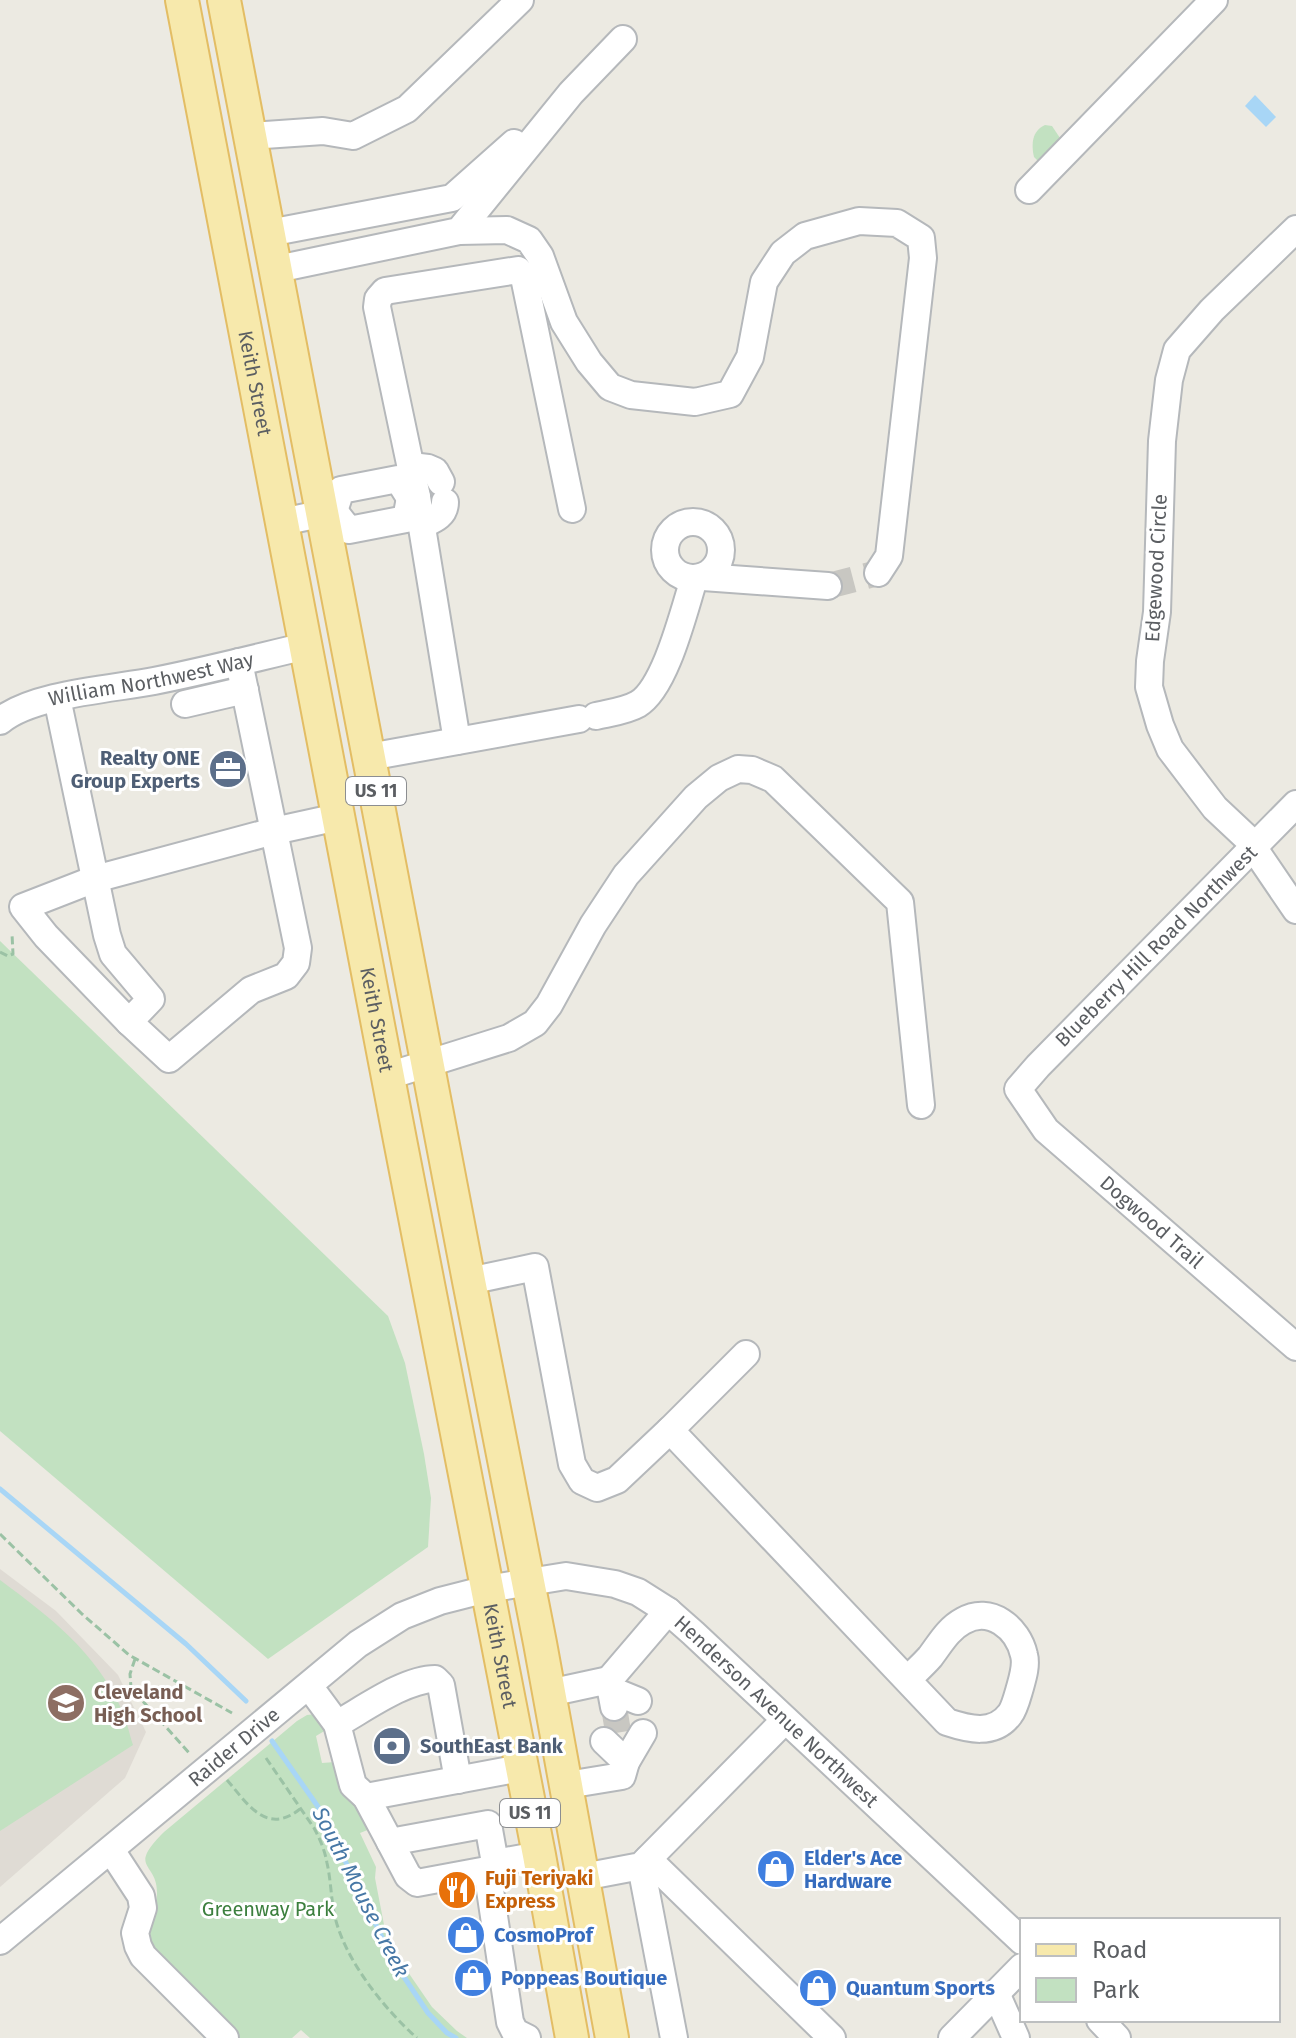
<svg xmlns="http://www.w3.org/2000/svg" width="1296" height="2038" viewBox="0 0 1296 2038" font-family="'Fira Sans',sans-serif">
	<style>
		.education { fill: #dfdbd4 }
		.green { fill: #c2e1c1 }
		.water { fill: #a8d6f6 }
		.lines { fill: none; stroke-linecap: round; stroke-linejoin: round }
		.stream { stroke: #a8d6f6; stroke-width: 5 }
		.minor-tunnel { stroke: #c8c7c2; stroke-width: 26; stroke-dasharray: 26 13; stroke-linecap: butt }
		.minor-casing { stroke: #b5b8bb; stroke-width: 30 }
		.major-casing { stroke: #e3bd64; stroke-width: 36 }
		.path { stroke: #9bc2a5; stroke-width: 3; stroke-dasharray: 8 4; stroke-linecap: butt }
		.minor { stroke: #fff; stroke-width: 26 }
		.major { stroke: #f7e9ac; stroke-width: 32 }
		.labels { text-anchor: middle; dominant-baseline: central; stroke-width: 6; stroke-linejoin: round; paint-order: stroke }
		.shield { fill: #fff; stroke: #8c8e91; stroke-width: 2 }
		.shield-label { font-size: 18px; font-weight: bold; fill: #5b5e62 }
		.street-label { font-size: 20px; fill: #5b5e62; stroke: #fff }
		.service-label { font-size: 20px; font-weight: bold; fill: #4e5e75; stroke: #fff; text-anchor: end }
		.education-label { font-size: 20px; font-weight: bold; fill: #785e54; stroke: #fff; text-anchor: start }
		.shop-label { font-size: 20px; font-weight: bold; fill: #366cbe; stroke: #fff; text-anchor: start }
		.food-label { font-size: 20px; font-weight: bold; fill: #c56008; stroke: #fff; text-anchor: start }
		.park-label { font-size: 20px; fill: #3c7f3e; stroke: #fff }
		.water-label { font-size: 22px; font-style: italic; fill: #4778a6; stroke: #fff }
	</style>
	<rect width="100%" height="100%" fill="#eceae2"/>
	<path class="education" d="M0,1569l56,42 62,64 28,57 -21,46 -125,109z"/>
	<g class="green">
		<path d="M1045,125l7,1 8,12 -1,4 -20,20 -5,-5c-3,-13 -2,-26 11,-32z"/>
		<path d="M0,941l388,375 17,47 19,91 7,44 -3,49 -160,112 -268,-228z"/>
		<path d="M0,1580c50,37 95,71 122,130 5,11 7,23 11,35l-133,86z"/>
		<path d="M315,1714l11,16 -10,6 6,27 13,-1 10,33 13,11 12,23 -10,4 16,34 -1,11 10,52 14,29 33,48 25,24 10,7h-157l-9,-8 -9,8h-53l-91,-88 -2,-5c3,-16 10,-34 11,-51 1,-33 -31,-24 7,-62l133,-111 10,-6z"/>
	</g>
	<path class="water" d="M1255,95l21,22 -10,10 -21,-21z"/>
	<g class="lines">
		<g class="stream">
			<path d="M0,1489l186,155 60,57"/>
			<path d="M272,1741l49,70 73,151 34,51 19,20 9,5"/>
		</g>
		<g class="minor-tunnel">
			<path d="M828,586l50,-13"/>
			<path d="M614,1707l5,31"/>
		</g>
		<g class="minor-casing">
			<g id="minor">
				<path d="M251,136l72,-5 30,5 54,-27 113,-109"/>
				<path d="M1029,190l185,-190"/>
				<path d="M1296,229l-84,81 -35,40 -8,30 -7,61 -5,171 -7,49 -1,26 11,38 10,24 45,59 32,30 49,72"/>
				<path d="M459,231l48,-1 22,10 11,16 24,66 25,40 21,25 21,8 64,7 35,-8 20,-37 14,-75 19,-29 22,-17 54,-15 38,2 24,15 2,20 -34,298 -11,17"/>
				<path d="M269,233l183,-35 62,-55"/>
				<path d="M277,269l182,-38 112,-138 52,-54"/>
				<path d="M411,466l17,2 7,3 6,11"/>
				<path d="M417,497l40,244"/>
				<path d="M334,511l15,19 57,-11 4,-21 7,-1 -40,-190 1,-8 7,-8 133,-21 6,7 48,232"/>
				<path d="M334,511l7,-21 57,-11 12,19"/>
				<circle cx="693" cy="550" r="28"/>
				<path d="M282,522l52,-11"/>
				<path d="M422,525c11,-5 23,-9 23,-23"/>
				<path d="M703,577l125,9"/>
				<path d="M57,698l50,237 6,19 38,45 -22,23 40,37 82,-69 35,-14 10,-13 2,-15 -59,-286"/>
				<path d="M185,704l60,-14"/>
				<path d="M596,716c13,-3 30,-5 42,-12 28,-17 46,-94 56,-125"/>
				<path id="s1" d="M0,721c32,-27 112,-32 154,-40 51,-10 101,-23 152,-35"/>
				<path d="M369,757l210,-38"/>
				<path id="s2" d="M1296,804l-258,262 -20,23 28,41 250,217"/>
				<path d="M129,1022l-83,-86 -23,-29 72,-28 179,-48 64,-14"/>
				<path d="M388,1076l121,-38 26,-15 14,-18 44,-80 33,-50 70,-78 23,-19 19,-9 14,1 21,9 127,123 21,203"/>
				<path d="M469,1281l66,-14 37,197 10,17 15,7 20,-8 53,-50 76,-76"/>
				<path d="M670,1430l277,292c21,7 47,14 63,-8 4,-5 7,-16 9,-23 3,-11 8,-25 5,-36 -6,-27 -34,-50 -61,-34 -15,8 -23,23 -33,36 -7,8 -15,15 -22,22"/>
				<path d="M609,1680l59,-69"/>
				<path d="M309,1686l28,38 16,61 13,12 24,45"/>
				<path d="M611,1690l27,11"/>
				<path d="M549,1693l60,-13 5,27"/>
				<path d="M337,1724c27,-15 68,-45 98,-45l6,6 17,95"/>
				<path d="M604,1741l22,21"/>
				<path d="M567,1785l55,-9 4,-14 17,-29"/>
				<path d="M366,1797l155,-29"/>
				<path d="M111,1850l30,46 2,12 -8,25 3,13 5,10 82,82"/>
				<path d="M648,1859l184,179"/>
				<path d="M641,1866l33,172"/>
				<path d="M487,1870l-70,13 -9,-7 -18,-34 98,-18 7,39"/>
				<path d="M583,1877l58,-11 144,-146"/>
				<path id="s3" d="M0,1941l358,-297 44,-28 38,-15 47,-12 79,-13 49,8 23,8 30,19 25,22 329,308"/>
				<path d="M996,1993l20,45"/>
				<path d="M1100,2020l17,18"/>
				<path d="M527,2038l-12,-6 -5,-10 -23,-152 8,-7 44,-8"/>
				<path d="M952,2038l70,-71"/>
			</g>
		</g>
		<g class="major-casing">
			<g id="major">
				<path id="s4" d="M182,0l218,1140 139,715 33,183"/>
				<path d="M224,0l245,1281 71,362 72,395"/>
			</g>
		</g>
		<g class="path">
			<path d="M0,952l8,4 5,-2 -1,-20"/>
			<path d="M0,1534l82,80 47,41 103,58"/>
			<path d="M135,1659l-5,15 1,14 60,67"/>
			<path d="M266,1758l48,70c6,11 11,23 13,35 4,17 4,37 8,54 10,43 50,93 82,121"/>
			<path d="M227,1780c20,23 39,56 73,29"/>
		</g>
		<use href="#minor" class="minor"/>
		<use href="#major" class="major"/>
	</g>
	<defs>
		<g id="office-disc" transform="scale(2)"><circle r="9.5" fill="#5c6f8a" stroke="#fff"/><path d="M-6-3h4V-5.5h4V-3h4V5H-6ZM-1-4.5V-3h2v-1.5ZM-6 0V1H6V0Z" fill="#fff"/></g>
		<g id="school-disc" transform="scale(2)"><circle r="9.5" fill="#8d6e63" stroke="#fff"/><path d="M0-5L7-2L0 1L-7-2ZM-4 1L0 2.5L4 1V4Q0 6-4 4Z" fill="#fff"/></g>
		<g id="bank-disc" transform="scale(2)"><circle r="9.5" fill="#5c6f8a" stroke="#fff"/><path d="M-6-4H6V4H-6ZM0-2.3a2.3 2.3 0 1 0 0 4.6a2.3 2.3 0 1 0 0-4.6Z" fill="#fff"/></g>
		<g id="shop-disc" transform="scale(2)"><circle r="9.5" fill="#3f7fe0" stroke="#fff"/><path d="M-5-2.5h2.3a2.7 3.5 0 0 1 5.4 0H5L5.5 6h-11ZM-1.5-2.5h3a1.5 2.3 0 0 0-3 0Z" fill="#fff"/></g>
		<g id="restaurant-disc" transform="scale(2)"><circle r="9.5" fill="#e8710a" stroke="#fff"/><path d="M-5-6h1v4h1v-4h1v4h1v-4h1v5L-1.5 .5V6h-2V.5L-5-1ZM5-6V6H3V1.5H1.5Q1.5-4 5-6Z" fill="#fff"/></g>
	</defs>
	<g fill-rule="evenodd">
		<use href="#office-disc" x="228" y="769"/>
		<use href="#school-disc" x="66" y="1703"/>
		<use href="#bank-disc" x="392" y="1746"/>
		<use href="#shop-disc" x="776" y="1869"/>
		<use href="#restaurant-disc" x="457" y="1890"/>
		<use href="#shop-disc" x="466" y="1935"/>
		<use href="#shop-disc" x="473" y="1978"/>
		<use href="#shop-disc" x="818" y="1988"/>
	</g>
	<g class="labels">
		<g class="shield">
			<rect x="346" y="777" width="60" height="28" rx="6"/>
			<rect x="500" y="1799" width="60" height="28" rx="6"/>
		</g>
		<g class="shield-label">
			<text x="376" y="791">US 11</text>
			<text x="530" y="1813">US 11</text>
		</g>
		<g class="street-label">
			<text stroke="none"><textPath href="#s4" startOffset="390">Keith Street</textPath></text>
			<text transform="translate(1156 568) rotate(-87)">Edgewood Circle</text>
			<text stroke="none"><textPath href="#s1" startOffset="158">William Northwest Way</textPath></text>
			<text transform="translate(1156 946) rotate(-45)">Blueberry Hill Road Northwest</text>
			<text stroke="none"><textPath href="#s4" startOffset="1038">Keith Street</textPath></text>
			<text stroke="none"><textPath href="#s2" startOffset="588">Dogwood Trail</textPath></text>
			<text stroke="none"><textPath href="#s4" startOffset="1686">Keith Street</textPath></text>
			<text stroke="none"><textPath href="#s3" startOffset="944">Henderson Avenue Northwest</textPath></text>
			<text stroke="none"><textPath href="#s3" startOffset="304">Raider Drive</textPath></text>
		</g>
		<g class="service-label">
			<text x="200" y="758">Realty ONE<tspan x="200" dy="23">Group Experts</tspan></text>
			<text x="420" y="1746" text-anchor="start">SouthEast Bank</text>
		</g>
		<g class="education-label">
			<text x="94" y="1692">Cleveland<tspan x="94" dy="23">High School</tspan></text>
		</g>
		<g class="shop-label">
			<text x="804" y="1858">Elder's Ace<tspan x="804" dy="23">Hardware</tspan></text>
			<text x="494" y="1935">CosmoProf</text>
			<text x="501" y="1978">Poppeas Boutique</text>
			<text x="846" y="1988">Quantum Sports</text>
		</g>
		<g class="food-label">
			<text x="485" y="1878">Fuji Teriyaki<tspan x="485" dy="23">Express</tspan></text>
		</g>
		<g class="park-label">
			<text x="268" y="1909">Greenway Park</text>
		</g>
		<g class="water-label">
			<text transform="translate(361 1892) rotate(63)">South Mouse Creek</text>
		</g>
	</g>
	<rect x="1020" y="1918" width="260" height="104" fill="#ffffff" stroke="#bdbfc0" stroke-width="2"/>
	<rect x="1036" y="1944" width="40" height="12" fill="#f7e9ac" stroke="#bdbfc0" stroke-width="2"/>
	<text x="1092" y="1958" font-size="24" fill="#5b5e62">Road</text>
	<rect x="1036" y="1978" width="40" height="24" fill="#c2e1c1" stroke="#bdbfc0" stroke-width="2"/>
	<text x="1092" y="1998" font-size="24" fill="#5b5e62">Park</text>
</svg>
